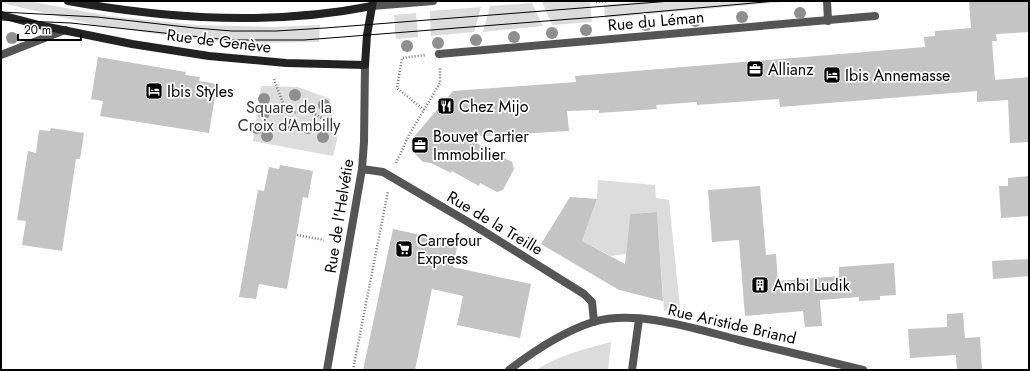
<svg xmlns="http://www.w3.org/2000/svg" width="1030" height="371" viewBox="0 0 1030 371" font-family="Jost,sans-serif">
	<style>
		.green { fill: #dcdcdc }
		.building { fill: #c4c4c4 }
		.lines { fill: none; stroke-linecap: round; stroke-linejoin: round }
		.path { stroke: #777; stroke-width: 2.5; stroke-dasharray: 1 2; stroke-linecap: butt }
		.service { stroke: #555; stroke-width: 8 }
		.pedestrian { stroke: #555; stroke-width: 8 }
		.minor { stroke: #555; stroke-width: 8 }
		.tertiary { stroke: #555; stroke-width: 8 }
		.secondary { stroke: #222; stroke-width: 8 }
		.tram { stroke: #000; stroke-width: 1 }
		.tree { fill: #8f8f8f }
		.labels { text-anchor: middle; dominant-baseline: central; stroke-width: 3.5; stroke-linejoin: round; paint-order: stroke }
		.street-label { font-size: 16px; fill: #000; stroke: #fff }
		.poi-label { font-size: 16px; fill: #000; stroke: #fff; text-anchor: start }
		.park-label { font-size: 16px; fill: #333; stroke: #fff }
	</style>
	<rect width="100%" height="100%" fill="#fff"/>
	<g class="green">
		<path d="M1,1h27l81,15 87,9 78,2 46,-2 -1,17 -74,1 -46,-3 -104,-15 -84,-20 -10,-3z"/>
		<path d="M551,1h39l2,21 -40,3 -10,-23z"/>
		<path d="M647,1h136v1l-178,16 -1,-13z"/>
		<path d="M532,3l11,23 -60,6 7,-26z"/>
		<path d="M481,7l-7,25 -43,4 -1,-25z"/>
		<path d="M416,13l2,24 -22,2 -2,-24z"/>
		<path d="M261,86l37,1 32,12 3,23 5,14 -5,20 -80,-15z"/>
		<path d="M598,180l57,5 1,13 13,2 11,108 -16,3 -7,-99 -27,2 -4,40 -15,2 -29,-15 15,-42z"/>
		<path d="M611,342l-3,28h-72c23,-15 49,-21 75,-28z"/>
	</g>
	<g class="building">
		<path d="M969,1h60v31l-33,2 1,7h-5l3,39 34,-3v65l-19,1 -2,-43 -31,2v-11l-197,16 -1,-8 -82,6v-3l-41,3 1,4 -58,4v-3l-32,1 2,20 -104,6 47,25 2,7 -11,21 -6,2 -17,-9 -1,3 -27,-15 -1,2 -20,-10 -8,-1 -10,-10 -1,-13 41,-48 123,-9 -1,-6 350,-29 -1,-10 11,-1v-5l36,-3z"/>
		<path d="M98,57l88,15 -1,3 15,2 -1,4 18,3 -8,49 -109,-17 3,-15 -12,-2z"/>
		<path d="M51,128l33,5 -4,26h-4l-14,92 -40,-6 4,-24 -9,-1 11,-69 8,2 3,-23 11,1z"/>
		<path d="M280,165l33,6 -5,27 -5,-1 -16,92 -28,-5 -3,15 -17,-2 19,-107 6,1 5,-24 10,2z"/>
		<path d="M1029,176v40l-28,2 -2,-32h9v-8z"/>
		<path d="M760,186l6,69 10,-1 2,27 61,-5v-9l55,-4 2,32 -16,1v4l-21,1v-4l-39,3 2,26 -17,1 -2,-16 -58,5 -6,-76 -27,2 -4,-52z"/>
		<path d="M570,197l27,2 -15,42 43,23 5,-50 27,-2 6,89 -44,-11 -78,-46z"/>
		<path d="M393,229l65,14 -5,24 78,17 -11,54 -63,-13 6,-29 -31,-7 -17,81h-52z"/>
		<path d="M1029,259v17l-36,3 -1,-18z"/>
		<path d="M963,313l2,25 15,-1 2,33h-25l-1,-15 -46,3 -2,-29 39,-2v-13z"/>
	</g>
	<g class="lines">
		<g class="path">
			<path d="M596,2l10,-1"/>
			<path d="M274,79l13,35c26,-7 32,3 53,17"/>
			<path d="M424,110l-27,-22 5,-30 24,-3"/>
			<path d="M396,163l13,-28 31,-52v-15"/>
			<path d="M297,235l27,5"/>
			<path d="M353,370l35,-179"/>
		</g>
		<path class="service" d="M632,370l7,-51"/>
		<path class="pedestrian" d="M362,169l21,3 97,57"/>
		<g class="minor">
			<path d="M827,1l1,20"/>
			<path d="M372,6l61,-5"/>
			<path d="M439,54l436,-38"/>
			<path d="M1,55l64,-25"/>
			<path d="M480,229l104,65 8,8 2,20"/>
			<path d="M509,370c26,-20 53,-38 84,-48 44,-13 103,7 146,18 41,10 83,20 124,30"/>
		</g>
		<path class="tertiary" d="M327,370l35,-201 2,-27 1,-77"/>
		<g class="secondary">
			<path d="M68,1c99,18 204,25 304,5"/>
			<path d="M1,15l42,11 89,18 77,12 77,7 79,2 2,-30 6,-34"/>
		</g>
		<g class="tram">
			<path d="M1,12l96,5 98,11 37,3h44l49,-3 346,-27"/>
			<path d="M1,20l70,3 158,17h75l293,-23 179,-16"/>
		</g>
	</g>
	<g class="tree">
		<circle cx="800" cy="13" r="6"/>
		<circle cx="742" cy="17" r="6"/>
		<circle cx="695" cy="21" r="6"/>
		<circle cx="646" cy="25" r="6"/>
		<circle cx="586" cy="30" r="6"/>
		<circle cx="552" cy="33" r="6"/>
		<circle cx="514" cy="37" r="6"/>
		<circle cx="12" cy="38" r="6"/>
		<circle cx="476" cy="40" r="6"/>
		<circle cx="438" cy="43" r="6"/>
		<circle cx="407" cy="46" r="6"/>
		<circle cx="295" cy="95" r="6"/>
		<circle cx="264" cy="99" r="6"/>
		<circle cx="324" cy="105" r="6"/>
		<circle cx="264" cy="113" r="6"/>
		<circle cx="290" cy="125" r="6"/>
		<circle cx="257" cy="128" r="6"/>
		<circle cx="308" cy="128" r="6"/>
		<circle cx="267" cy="136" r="6"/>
		<circle cx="323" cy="137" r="6"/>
	</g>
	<defs>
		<g id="office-square" transform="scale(0.9)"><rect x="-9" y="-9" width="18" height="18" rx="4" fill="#000" stroke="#fff"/><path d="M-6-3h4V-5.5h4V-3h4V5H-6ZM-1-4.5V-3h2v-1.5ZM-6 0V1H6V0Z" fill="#fff"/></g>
		<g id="hotel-square" transform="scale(0.9)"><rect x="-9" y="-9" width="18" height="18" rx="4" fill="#000" stroke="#fff"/><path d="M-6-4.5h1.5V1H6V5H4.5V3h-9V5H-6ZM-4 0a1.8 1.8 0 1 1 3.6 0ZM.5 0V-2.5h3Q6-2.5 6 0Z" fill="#fff"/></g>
		<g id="restaurant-square" transform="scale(0.9)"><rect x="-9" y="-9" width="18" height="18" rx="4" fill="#000" stroke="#fff"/><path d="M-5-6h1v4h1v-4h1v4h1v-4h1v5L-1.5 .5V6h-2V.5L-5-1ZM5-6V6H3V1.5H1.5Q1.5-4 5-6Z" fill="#fff"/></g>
		<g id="supermarket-square" transform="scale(0.9)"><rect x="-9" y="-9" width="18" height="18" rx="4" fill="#000" stroke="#fff"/><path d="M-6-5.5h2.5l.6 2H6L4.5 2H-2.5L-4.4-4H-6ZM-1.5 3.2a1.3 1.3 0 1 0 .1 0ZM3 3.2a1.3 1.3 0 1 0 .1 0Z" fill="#fff"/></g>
		<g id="building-square" transform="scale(0.9)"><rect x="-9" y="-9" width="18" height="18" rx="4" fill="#000" stroke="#fff"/><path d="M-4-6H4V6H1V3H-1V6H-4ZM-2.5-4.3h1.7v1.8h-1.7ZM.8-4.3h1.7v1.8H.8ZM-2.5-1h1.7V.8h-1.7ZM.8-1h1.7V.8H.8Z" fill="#fff"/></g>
	</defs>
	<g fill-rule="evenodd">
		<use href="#office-square" x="755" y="69"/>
		<use href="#hotel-square" x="832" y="75"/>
		<use href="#hotel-square" x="154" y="91"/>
		<use href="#restaurant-square" x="446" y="106"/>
		<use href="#office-square" x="420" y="145"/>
		<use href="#supermarket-square" x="404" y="249"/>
		<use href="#building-square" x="760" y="285"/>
	</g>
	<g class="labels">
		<g class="street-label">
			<text transform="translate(656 21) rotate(-5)">Rue du Léman</text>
			<text transform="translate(219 41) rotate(7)">Rue de Genève</text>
			<text transform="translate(339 216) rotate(-81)">Rue de l'Helvétie</text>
			<text transform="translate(495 223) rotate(31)">Rue de la Treille</text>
			<text transform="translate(732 324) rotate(13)">Rue Aristide Briand</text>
		</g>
		<g class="poi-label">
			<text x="768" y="69">Allianz</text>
			<text x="845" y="75">Ibis Annemasse</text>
			<text x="167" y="91">Ibis Styles</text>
			<text x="459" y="106">Chez Mijo</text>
			<text x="433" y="136">Bouvet Cartier<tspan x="433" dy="18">Immobilier</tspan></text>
			<text x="417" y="240">Carrefour<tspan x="417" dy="18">Express</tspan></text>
			<text x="773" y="285">Ambi Ludik</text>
		</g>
		<g class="park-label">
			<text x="289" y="107">Square de la<tspan x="289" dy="18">Croix d'Ambilly</tspan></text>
		</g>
	</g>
	<rect width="1030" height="371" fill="none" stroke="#000000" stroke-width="4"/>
	<path d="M18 34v6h63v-6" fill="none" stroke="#000000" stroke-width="2"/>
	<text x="24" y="34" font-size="12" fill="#000000" stroke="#ffffff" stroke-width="3" paint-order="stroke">20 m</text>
</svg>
